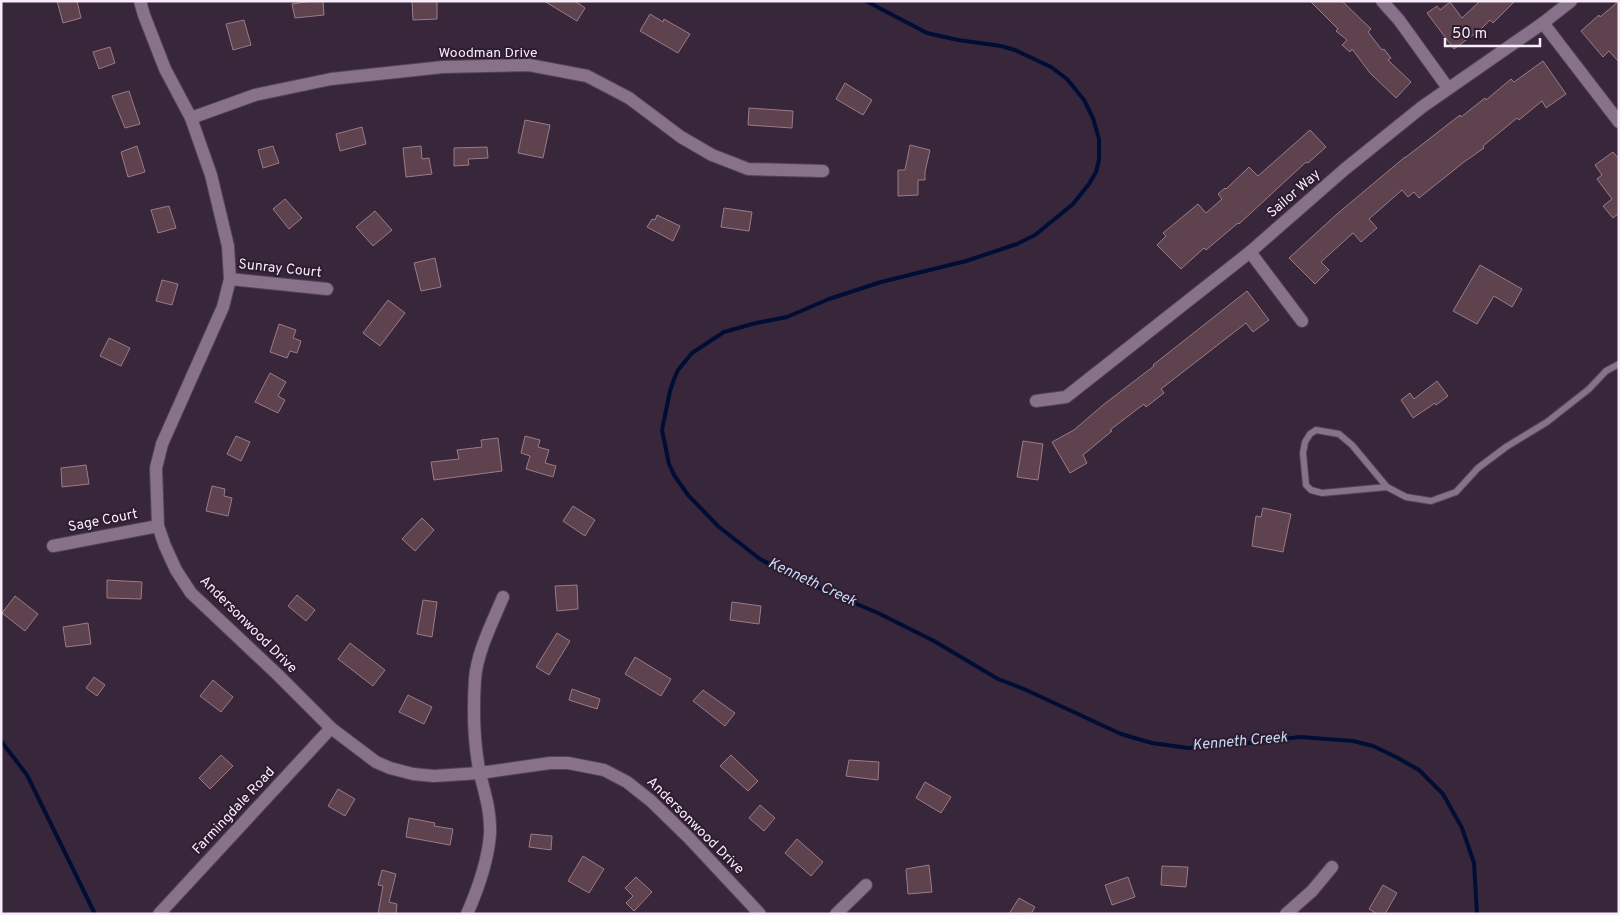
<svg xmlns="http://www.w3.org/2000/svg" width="1620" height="915" viewBox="0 0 1620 915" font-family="Overpass,sans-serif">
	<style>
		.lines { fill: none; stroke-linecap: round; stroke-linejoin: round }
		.stream { stroke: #000e36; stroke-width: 4 }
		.building { fill: #5e424e; stroke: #9b7b88 }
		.service-casing { stroke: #534355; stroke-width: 8 }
		.minor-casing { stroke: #534355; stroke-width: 14 }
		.service { stroke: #88728a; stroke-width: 6 }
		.minor { stroke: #88728a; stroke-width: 12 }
		.labels { text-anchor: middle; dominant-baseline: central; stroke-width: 4; stroke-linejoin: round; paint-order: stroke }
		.street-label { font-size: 14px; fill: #f8ecf9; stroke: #2e1c30 }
		.water-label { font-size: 15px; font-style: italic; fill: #c7dbf8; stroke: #2e1c30 }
	</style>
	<rect width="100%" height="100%" fill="#38263a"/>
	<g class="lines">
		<g class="stream">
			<path d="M866,1l61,32 31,7 43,6 14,4 36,17 16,12 17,21 9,18 6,21v21l-3,12 -7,12 -16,20 -38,31 -18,9 -51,17 -85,21 -52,17 -42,18 -31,6 -32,9 -32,21 -14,17 -4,9 -4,12 -8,39 7,34 5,11 14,20 31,32 41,32 31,17 87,37 56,28 64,38 26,10 97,45 31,9 36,5 25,-1 87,-10 53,4 20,5 23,11 23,13 24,24 19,34 12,35 3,51"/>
			<path d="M1,741l26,34 68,139"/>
		</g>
	</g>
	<g class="building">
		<path d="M57,1h20l4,17 -18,5z"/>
		<path d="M311,1h12l1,14 -29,3 -3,-14z"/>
		<path d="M412,1h25v18l-24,1z"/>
		<path d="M544,1h31l10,7 -8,13z"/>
		<path d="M1310,1h32l29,28 -3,3 14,18 2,-1 7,9 -3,2 23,22 -15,16 -26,-25 -18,-24 -2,3 -8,-7 5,-5 -11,-9 2,-2z"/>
		<path d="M1480,1h35l-22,22 -3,-3 -9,9 -27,20 -27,-36 10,-7 3,4 10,-8 12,16z"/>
		<path d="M1619,1v61l-10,-11 -6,6 -22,-26 18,-16 1,2z"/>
		<path d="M650,14l13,8 1,-3 26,15 -12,19 -38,-22z"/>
		<path d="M244,20l7,25 -18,5 -7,-26z"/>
		<path d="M110,47l5,16 -16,6 -6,-17z"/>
		<path d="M1543,61l23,33 -20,14 -4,-7 -23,19 -2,-2 -34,28 1,2 -20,14 -45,36 -5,-6 -6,5 -6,-7 -33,29 8,9 -16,14 -8,-9 -32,29 8,8 -14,14 -26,-26 48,-44 68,-57h1l54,-42 1,2 24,-19 1,2 25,-21 3,3z"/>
		<path d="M845,83l27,17 -9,15 -27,-16z"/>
		<path d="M129,91l11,33 -15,4 -13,-32z"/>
		<path d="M749,108l44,3 -1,17 -44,-3z"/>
		<path d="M525,120l25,5 -7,33 -25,-5z"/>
		<path d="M362,127l4,17 -26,7 -4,-17z"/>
		<path d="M1310,130l16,17 -18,16 -2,-1 -67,62 -1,-1 -32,27 -2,-2 -23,21 -24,-24 9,-9 -3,-3 35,-29 8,9 16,-14 -4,-5 7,-6 1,1 23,-22 9,9z"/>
		<path d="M910,145l20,5 -5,22v8h-7v15l-20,1v-26h7z"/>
		<path d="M137,146l8,26 -17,5 -7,-25z"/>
		<path d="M273,146l6,17 -16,5 -5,-18z"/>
		<path d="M421,146l1,13 7,-1 3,16 -26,3 -3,-29z"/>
		<path d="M487,147l1,11 -20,1 1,6 -15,1v-18z"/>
		<path d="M1613,152l6,7v54l-6,5 -10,-12 9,-7 -15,-20 5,-4 -7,-10z"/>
		<path d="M285,199l17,19 -13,11 -16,-20z"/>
		<path d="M169,206l7,22 -18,5 -7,-23z"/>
		<path d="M724,208l28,4 -3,19 -28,-4z"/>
		<path d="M375,211l17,19 -19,16 -17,-19z"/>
		<path d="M657,215l23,11 -7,15 -26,-14 5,-8 3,1z"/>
		<path d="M435,258l6,29 -20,4 -7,-28z"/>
		<path d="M1480,265l42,24 -10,18 -18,-11 -17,28 -24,-13z"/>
		<path d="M162,280l16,4 -6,21 -16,-4z"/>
		<path d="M1247,291l22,29 -16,12 -7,-9 -85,66 3,4 -18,14 -2,-3 -34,26 2,1 -29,24 4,8 -17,10 -18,-31 22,-12 29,-25 51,-39 -1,-1z"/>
		<path d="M388,300l17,13 -25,33 -17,-13z"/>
		<path d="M279,324l17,6 -3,8 8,3 -4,12 -7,-2 -3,7 -17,-6z"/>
		<path d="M109,338l21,10 -9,18 -21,-10z"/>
		<path d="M270,373l16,9 -8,14 7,4 -7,13 -23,-11z"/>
		<path d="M1437,381l11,15 -12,9 -1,-2 -22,15 -12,-18 9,-7 4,6z"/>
		<path d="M236,436l14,6 -9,19 -14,-7z"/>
		<path d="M525,436l15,4 -2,7 11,3 -4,13 11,3 -3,11 -27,-8 4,-13 -9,-3z"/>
		<path d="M498,438l4,33 -68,9 -3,-18 28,-3 -2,-9 25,-3 -1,-7z"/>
		<path d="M1023,441l20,3 -5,36 -21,-3z"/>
		<path d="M86,465l3,19 -27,3 -1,-19z"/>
		<path d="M212,486l13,3 -1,7 8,2 -4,18 -22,-5z"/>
		<path d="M573,506l22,14 -10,16 -22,-15z"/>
		<path d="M1263,508l28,6 -8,38 -31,-6 4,-30 5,1z"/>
		<path d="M422,518l12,12 -19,21 -13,-12z"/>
		<path d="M107,580l35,2 -1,17 -34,-1z"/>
		<path d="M577,585l1,24 -21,2 -2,-25z"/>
		<path d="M297,595l18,15 -9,11 -18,-15z"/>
		<path d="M15,596l23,18 -13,17 -23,-18z"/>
		<path d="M423,600l14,2 -5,35 -15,-3z"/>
		<path d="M732,602l29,4 -2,18 -29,-4z"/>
		<path d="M88,623l3,21 -25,3 -3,-20z"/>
		<path d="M557,633l13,8 -21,34 -13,-8z"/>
		<path d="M350,643l35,27 -12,16 -35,-27z"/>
		<path d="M635,657l36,22 -10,17 -36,-22z"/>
		<path d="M94,677l11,8 -8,11 -11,-8z"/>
		<path d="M213,680l20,17 -12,15 -21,-16z"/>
		<path d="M572,689l28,10 -3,10 -28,-9z"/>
		<path d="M703,690l32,23 -10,13 -32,-25z"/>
		<path d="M408,695l24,12 -8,17 -25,-12z"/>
		<path d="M221,755l12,11 -23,23 -11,-11z"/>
		<path d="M731,755l27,26 -10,10 -28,-25z"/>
		<path d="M849,760l30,2 -1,18 -32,-4z"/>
		<path d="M925,782l26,15 -10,16 -25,-15z"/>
		<path d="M338,789l17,10 -10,17 -17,-10z"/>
		<path d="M760,805l15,13 -11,13 -15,-13z"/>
		<path d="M409,818l26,5 -1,3 19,3 -3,16 -44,-8z"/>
		<path d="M531,834l21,2 -1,14 -22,-3z"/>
		<path d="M797,839l26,23 -12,14 -26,-23z"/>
		<path d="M583,856l21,13 -15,24 -21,-12z"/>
		<path d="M929,865l3,27 -24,2 -2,-25z"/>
		<path d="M1162,866l26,1 -2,20 -25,-2z"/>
		<path d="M382,870l14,4 -7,28 8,2 -1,10h-18l5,-28 -5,-1z"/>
		<path d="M636,877l16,15 -18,19 -8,-8 7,-7 -8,-8z"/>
		<path d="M1128,877l7,20 -23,8 -7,-20z"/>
		<path d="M1383,885l14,8 -12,21h-8l-8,-5z"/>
		<path d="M1019,898l16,9 -4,7h-22z"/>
	</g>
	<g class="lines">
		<g class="service-casing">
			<path id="service" d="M1387,487l-65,6 -11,-3 -5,-5 -3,-32 2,-11 5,-8 6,-4 23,4 13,11 35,42 19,10 25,4 25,-9 22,-24 28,-21 41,-25 42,-33 17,-18 13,-7"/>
		</g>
		<g class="minor-casing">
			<g id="minor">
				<path d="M140,1l4,14 21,54 26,49 20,57 17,71 2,33 -7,28 -61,137 -6,24 2,58 7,20 11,24 15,23 87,82 53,53 45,34 14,6 23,6 21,2 46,-3 70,-10h18l36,7 23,12 24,19 38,37 71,76"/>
				<path d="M1382,1l17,19 49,68"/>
				<path d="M1543,23l76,99"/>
				<path d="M191,118l64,-23 76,-16 112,-12 86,-2 58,11 42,22 52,39 31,18 36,14 75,2"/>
				<path d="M1250,252l52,69"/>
				<path d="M230,279l97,10"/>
				<path d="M1036,401l30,-4 184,-145 95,-83 77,-62 121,-84 28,-22"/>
				<path d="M53,546l105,-20"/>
				<path d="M159,914l172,-186"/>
				<path d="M467,914c11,-25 21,-53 23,-80 1,-22 -5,-40 -10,-60 -6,-29 -7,-65 -5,-95 2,-27 18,-58 28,-82"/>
				<path d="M836,914l30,-29"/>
				<path d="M1286,914l26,-23 20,-24"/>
			</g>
		</g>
		<use href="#service" class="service"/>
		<use href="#minor" class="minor"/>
	</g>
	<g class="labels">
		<g class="street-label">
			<text x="488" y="53">Woodman Drive</text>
			<text transform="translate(1294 194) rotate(-41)">Sailor Way</text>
			<text transform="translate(280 269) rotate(6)">Sunray Court</text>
			<text transform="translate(103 521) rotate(-11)">Sage Court</text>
			<text transform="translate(248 625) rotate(45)">Andersonwood Drive</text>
			<text transform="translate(234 811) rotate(-47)">Farmingdale Road</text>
			<text transform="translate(695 826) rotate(45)">Andersonwood Drive</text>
		</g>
		<g class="water-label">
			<text transform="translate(812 583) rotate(25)">Kenneth Creek</text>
			<text transform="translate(1240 742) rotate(-5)">Kenneth Creek</text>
		</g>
	</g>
	<rect width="1620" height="915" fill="none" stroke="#f8ecf9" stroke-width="5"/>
	<path d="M1445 38v8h95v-8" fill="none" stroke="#f8ecf9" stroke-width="2.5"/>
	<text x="1452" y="38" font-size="15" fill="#f8ecf9" stroke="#2e1c30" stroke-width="4" paint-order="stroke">50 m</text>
</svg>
